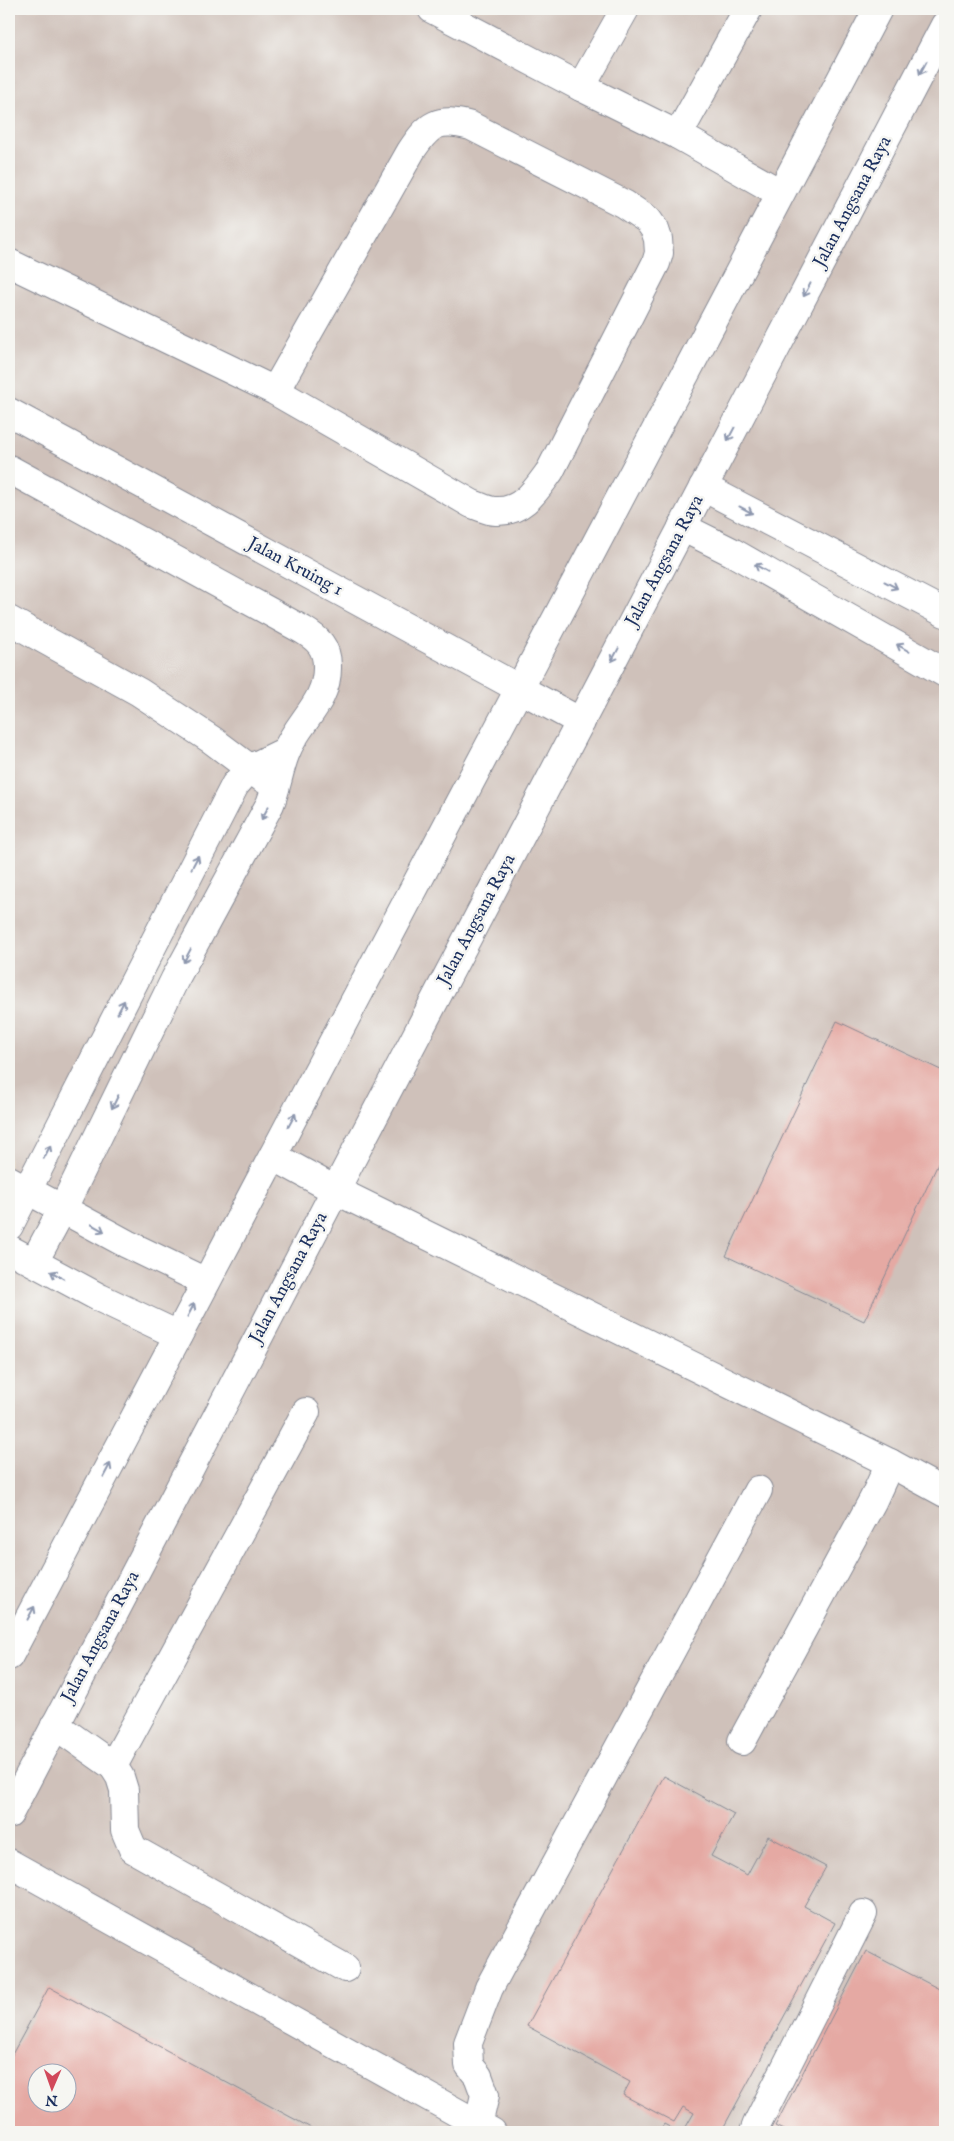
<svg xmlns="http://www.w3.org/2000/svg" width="954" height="2141" viewBox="0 0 954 2141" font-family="'IM FELL English',serif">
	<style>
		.industrial { fill: #cfc1ba; fill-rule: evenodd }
		.building { fill: #e5a9a3; fill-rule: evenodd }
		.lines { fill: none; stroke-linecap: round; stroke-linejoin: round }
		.minor-casing { stroke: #868892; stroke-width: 30 }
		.minor { stroke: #fff; stroke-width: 28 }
		.oneway { stroke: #8d97ae }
		.labels { text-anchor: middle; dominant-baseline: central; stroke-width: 5; stroke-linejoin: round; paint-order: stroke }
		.street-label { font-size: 18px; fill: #1b2f5e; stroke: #f6f6f2 }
	</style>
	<rect width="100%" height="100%" fill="#f6f6f2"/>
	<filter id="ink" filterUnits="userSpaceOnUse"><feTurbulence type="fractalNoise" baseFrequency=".02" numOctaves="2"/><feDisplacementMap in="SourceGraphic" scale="10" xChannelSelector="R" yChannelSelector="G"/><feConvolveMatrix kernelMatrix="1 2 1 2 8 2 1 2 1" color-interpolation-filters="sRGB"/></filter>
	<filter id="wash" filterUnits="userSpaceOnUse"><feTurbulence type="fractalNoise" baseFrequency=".0096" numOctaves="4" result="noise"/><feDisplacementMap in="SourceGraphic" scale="20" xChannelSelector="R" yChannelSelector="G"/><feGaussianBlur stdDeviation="1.12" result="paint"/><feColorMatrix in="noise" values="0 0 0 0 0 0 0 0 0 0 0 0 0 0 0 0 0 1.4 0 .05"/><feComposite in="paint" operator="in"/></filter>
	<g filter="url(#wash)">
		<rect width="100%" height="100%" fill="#f2e0c5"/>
		<path class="industrial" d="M9,9h936v2123h-936zM38,2074h30v30h-30z"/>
		<g id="blocks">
			<g class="building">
				<path d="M837,1021l108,51v77l-81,172 -138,-65z"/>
				<path d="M664,1776l70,38 -23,42 36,19 21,-39 58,31 -22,39 31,17 -114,209h-38l11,-19 -11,-6 -9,15 -51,-27 7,-13 -103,-56z"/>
				<path d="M866,1951l79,41v140h-158l-12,-6z"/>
				<path d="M49,1987l262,141 -3,4h-299v-72zM38,2074h30v30h-30z"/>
				<path d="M664,2124l15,8h-20z"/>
			</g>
		</g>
	</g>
	<g filter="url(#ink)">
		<use href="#blocks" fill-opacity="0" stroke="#868892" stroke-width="1"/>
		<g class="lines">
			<g class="minor-casing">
				<g id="minor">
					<path d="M432,9l149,78 97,48 102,58"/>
					<path d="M581,87l44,-78"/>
					<path d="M678,135l70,-126"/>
					<path d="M9,263l266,128 197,113c7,2 16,7 23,7 27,2 41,-21 55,-40l106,-208 3,-10 -1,-14 -3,-9 -7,-10 -24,-16 -153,-78c-33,-9 -42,-2 -60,25l-136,240"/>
					<path d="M9,412l572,310"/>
					<path d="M9,469l294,161c15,9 24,17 24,36 1,37 -29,55 -41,86 -7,17 -9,35 -16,52l-95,175 -112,229 -29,54"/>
					<path d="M703,487l242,126"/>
					<path d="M682,527l50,25 213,121"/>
					<path d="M9,620l130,72 73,48 52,39"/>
					<path d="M273,1156l62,34 555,273 55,30"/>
					<path d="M9,1180l118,64 79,38"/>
					<path d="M9,1226l226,-441 14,-16 37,-18"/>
					<path d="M9,1249l91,49 78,37"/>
					<path d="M9,1656l869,-1647"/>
					<path d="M55,1725l58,41 7,11 4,13 1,40 8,19 212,119"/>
					<path d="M742,1741l131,-241 17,-37"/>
					<path d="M113,1766l193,-354"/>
					<path d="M9,1814l936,-1789"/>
					<path d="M9,1863l483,269"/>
					<path d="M478,2125l7,-30 -7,-19 -9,-11 -1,-22 21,-55 269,-498"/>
					<path d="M754,2132l3,-8 106,-210"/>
				</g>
			</g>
			<use href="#minor" class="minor"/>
		</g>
		<defs><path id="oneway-shaft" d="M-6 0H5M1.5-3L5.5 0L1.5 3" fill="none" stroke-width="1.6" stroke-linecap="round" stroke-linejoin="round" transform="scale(1.25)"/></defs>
		<g class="oneway">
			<use href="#oneway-shaft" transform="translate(923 68) rotate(118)"/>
			<use href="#oneway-shaft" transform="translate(807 290) rotate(118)"/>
			<use href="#oneway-shaft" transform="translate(731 434) rotate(118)"/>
			<use href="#oneway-shaft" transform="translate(746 510) rotate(28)"/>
			<use href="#oneway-shaft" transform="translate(761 568) rotate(-150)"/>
			<use href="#oneway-shaft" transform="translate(891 585) rotate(28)"/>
			<use href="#oneway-shaft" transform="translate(903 648) rotate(-150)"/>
			<use href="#oneway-shaft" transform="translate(615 655) rotate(118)"/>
			<use href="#oneway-shaft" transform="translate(265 813) rotate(118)"/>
			<use href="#oneway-shaft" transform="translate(195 862) rotate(-62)"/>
			<use href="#oneway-shaft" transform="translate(187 956) rotate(118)"/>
			<use href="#oneway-shaft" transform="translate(121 1007) rotate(-63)"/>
			<use href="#oneway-shaft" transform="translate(115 1102) rotate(116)"/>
			<use href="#oneway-shaft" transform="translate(292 1120) rotate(-62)"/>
			<use href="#oneway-shaft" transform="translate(47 1152) rotate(-63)"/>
			<use href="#oneway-shaft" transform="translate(98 1228) rotate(29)"/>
			<use href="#oneway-shaft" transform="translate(57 1275) rotate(-151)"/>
			<use href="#oneway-shaft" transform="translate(191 1310) rotate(-62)"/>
			<use href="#oneway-shaft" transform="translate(107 1470) rotate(-62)"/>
			<use href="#oneway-shaft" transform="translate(31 1613) rotate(-62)"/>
		</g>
	</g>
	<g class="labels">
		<g class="street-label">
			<text transform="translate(853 202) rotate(-62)">Jalan Angsana Raya</text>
			<text transform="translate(665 561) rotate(-62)">Jalan Angsana Raya</text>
			<text transform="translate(295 567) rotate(28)">Jalan Kruing 1</text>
			<text transform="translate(477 920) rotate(-62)">Jalan Angsana Raya</text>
			<text transform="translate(289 1278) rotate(-62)">Jalan Angsana Raya</text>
			<text transform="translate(101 1637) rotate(-62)">Jalan Angsana Raya</text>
		</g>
	</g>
	<rect width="954" height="2141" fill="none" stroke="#f6f6f2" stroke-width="30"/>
	<g transform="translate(52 2088) rotate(182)"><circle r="24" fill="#f6f6f2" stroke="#9ea6b7"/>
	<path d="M0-4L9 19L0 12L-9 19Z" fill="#d1495b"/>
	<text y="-8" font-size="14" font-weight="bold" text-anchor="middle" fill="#1b2f5e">N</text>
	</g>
</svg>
